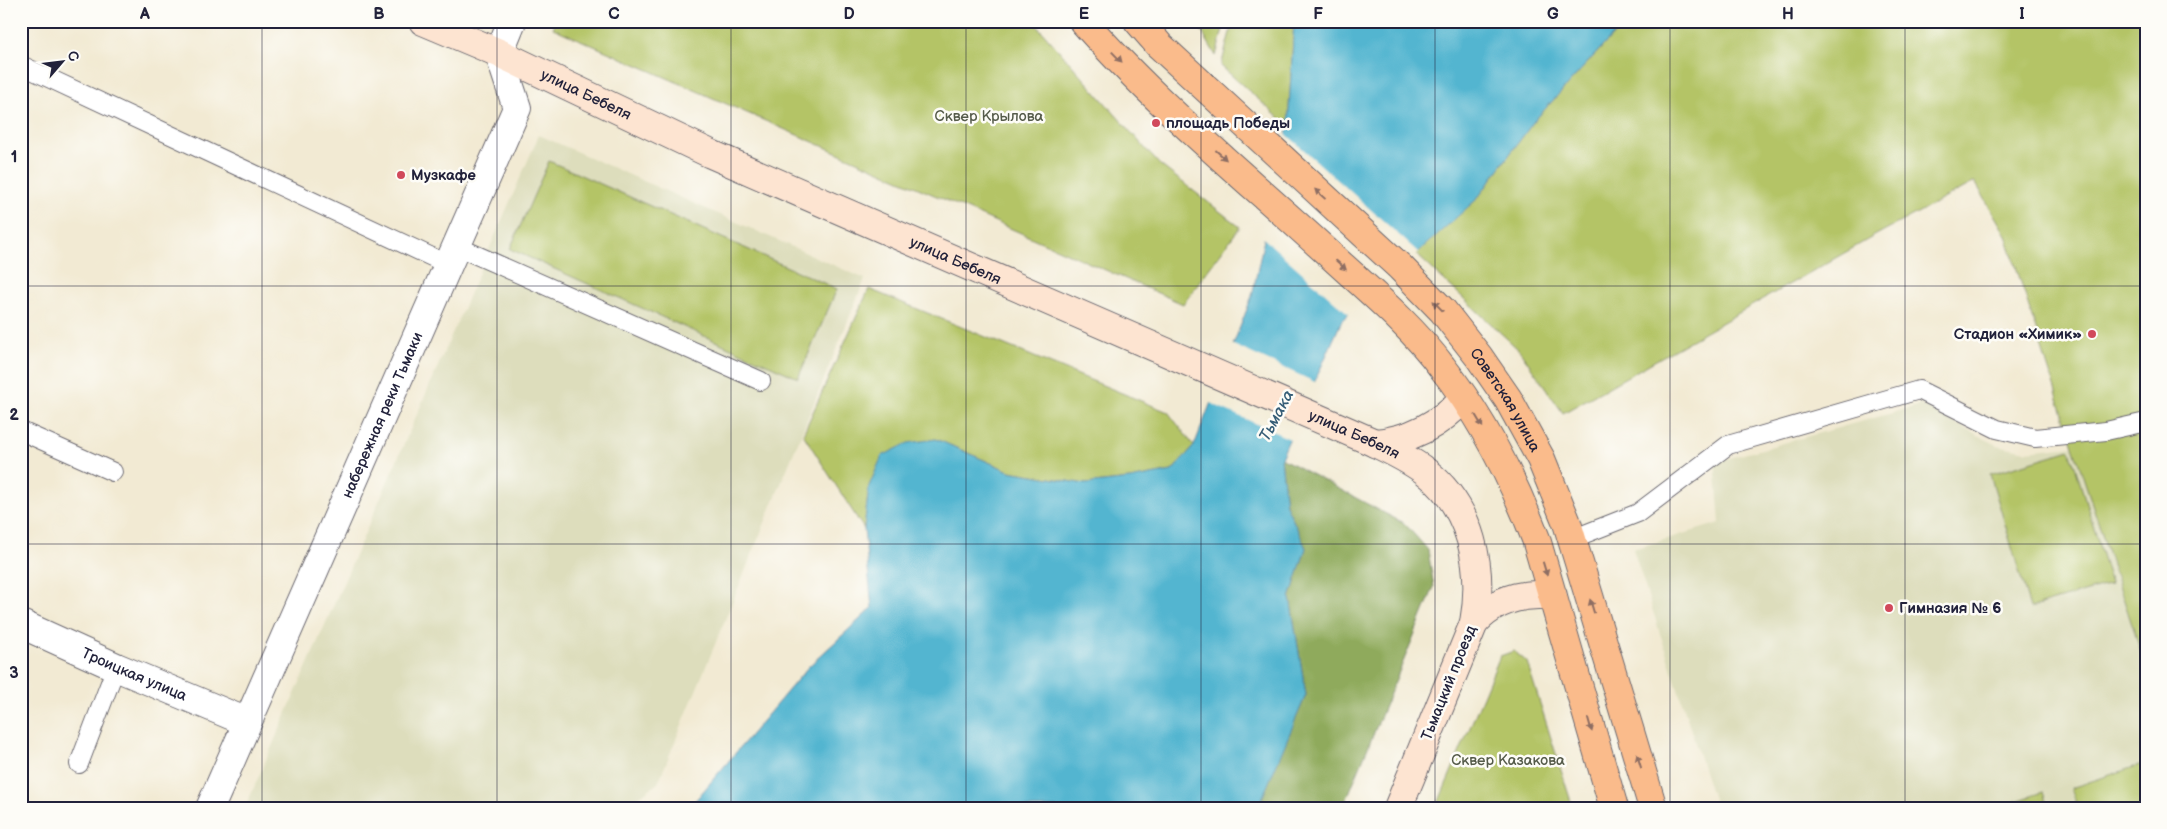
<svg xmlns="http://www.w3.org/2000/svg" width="2167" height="829" viewBox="0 0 2167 829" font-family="'Balsamiq Sans',sans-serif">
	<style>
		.built { fill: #ddddbc }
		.green { fill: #b4c466; stroke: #6b7350 }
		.forest { fill: #8faa5b; stroke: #58664b }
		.water { fill: #52b5d0; stroke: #3a6c86 }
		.pier { fill: #f2ead3 }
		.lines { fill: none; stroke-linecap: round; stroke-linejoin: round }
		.lane-casing { stroke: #6b6870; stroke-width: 20 }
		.street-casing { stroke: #6b6870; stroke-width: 30 }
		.secondary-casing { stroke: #6b6870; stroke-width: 30 }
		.primary-casing { stroke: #6b6870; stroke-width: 30 }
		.lane { stroke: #fff; stroke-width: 18 }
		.street { stroke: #fff; stroke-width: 28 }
		.secondary { stroke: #fde4d1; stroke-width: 28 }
		.primary { stroke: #fabb8b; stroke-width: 28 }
		.oneway { fill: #8e6e63 }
		.grid { fill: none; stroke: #22223b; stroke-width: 1; stroke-opacity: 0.55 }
		.poi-dot { fill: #d1495b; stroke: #fdfcf7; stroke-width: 2 }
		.labels { text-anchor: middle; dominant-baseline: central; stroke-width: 5; stroke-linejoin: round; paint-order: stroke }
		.street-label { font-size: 15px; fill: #22223b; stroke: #fdfcf7 }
		.park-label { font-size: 15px; fill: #555b4a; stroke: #fdfcf7 }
		.poi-label { font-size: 15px; font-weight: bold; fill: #22223b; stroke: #fdfcf7; text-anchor: start }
		.water-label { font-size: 16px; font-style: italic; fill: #355d77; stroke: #fdfcf7 }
		.neatline { fill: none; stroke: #22223b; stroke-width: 2 }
		.grid-label { font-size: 16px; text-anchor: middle; font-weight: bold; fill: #22223b }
	</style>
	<rect width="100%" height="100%" fill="#fdfcf7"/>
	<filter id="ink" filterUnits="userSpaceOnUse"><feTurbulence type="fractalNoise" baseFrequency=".02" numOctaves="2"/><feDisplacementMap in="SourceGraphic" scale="10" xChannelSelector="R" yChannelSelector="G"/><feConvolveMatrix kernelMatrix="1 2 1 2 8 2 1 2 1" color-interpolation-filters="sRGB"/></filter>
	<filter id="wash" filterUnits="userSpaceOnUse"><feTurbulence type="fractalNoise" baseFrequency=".0096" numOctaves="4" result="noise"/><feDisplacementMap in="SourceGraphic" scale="20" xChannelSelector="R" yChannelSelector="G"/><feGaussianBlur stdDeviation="1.12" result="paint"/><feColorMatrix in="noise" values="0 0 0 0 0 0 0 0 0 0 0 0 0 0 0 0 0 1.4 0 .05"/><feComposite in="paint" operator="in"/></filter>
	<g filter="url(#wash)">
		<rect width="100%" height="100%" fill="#f2ead3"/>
		<g class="built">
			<path d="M539,135l326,144 -207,504 -34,25h-379z"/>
			<path d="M1921,405l76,40 29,6 47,-5 73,221v141h-430l-83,-259 87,-26 -5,-61z"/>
		</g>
		<g class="green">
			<path d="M556,21h477l126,143 81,63 -57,77 -630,-276z"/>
			<path d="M1196,21h29l-9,35z"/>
			<path d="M1233,21h61l-6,105 -67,-60z"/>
			<path d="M1626,21h520v646l-73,-221 -67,-211 -31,-53 -99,53 -313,178 -43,-62 -105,-98 62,-54 57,-78z"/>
			<path d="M549,161l288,128 -39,89 -288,-129z"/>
			<path d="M869,289l299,123 26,34 -22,25 -42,8 -45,5 -76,-13 -73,-32 -67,47 -5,43 -61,-95z"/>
			<path d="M2070,450l41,134 -81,24 -40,-134z"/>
			<path d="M1514,651l13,11 46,146h-137l64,-152z"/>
			<path d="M2146,763v45h-68l-7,-20z"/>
			<path d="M2043,792l5,16h-52z"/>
		</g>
		<path class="forest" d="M1281,458l124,66 23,26 6,37 -91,221h-86l49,-113 -16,-97 16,-50 -20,-43z"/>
		<path class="water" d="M1294,21h332l-92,100 -57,78 -135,121 -61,138 5,47 20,43 -16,50 16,97 -48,113h-569l119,-141 64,-59 -8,-79 5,-43 13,-30 26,-13 28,-4 73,32 76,13 45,-5 42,-8 22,-25 58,-150 36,-170z"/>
		<g class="pier">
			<path d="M1284,132l135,121 -68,63 -89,-79z"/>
			<path d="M1231,344l86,39 -25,57 -84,-38z"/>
		</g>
	</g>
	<g filter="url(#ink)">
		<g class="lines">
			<g class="lane-casing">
				<g id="lane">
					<path d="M21,65l428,200"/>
					<path d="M456,246l305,135"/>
					<path d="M21,431l92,41"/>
					<path d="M1572,539l66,-26 90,-68 191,-55 78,39 38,9 71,-7 40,-9"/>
					<path d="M79,764l37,-97"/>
				</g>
			</g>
			<g class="street-casing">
				<g id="street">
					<path id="s1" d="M21,624l95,43 131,55"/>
					<path id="s2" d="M210,808l307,-700 -18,-55 13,-32"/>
				</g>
			</g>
			<g class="secondary-casing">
				<g id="secondary">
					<path id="s3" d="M423,21l76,32 212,101 664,289c17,8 35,17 50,28 47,36 59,97 49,152l-76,185"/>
					<path d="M1375,443c36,-3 65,-19 89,-45"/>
					<path d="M1474,623c21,-23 48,-31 79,-27"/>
				</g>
			</g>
			<g class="primary-casing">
				<g id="primary">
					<path d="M1083,21c74,84 162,156 244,231 40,37 83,72 115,115 41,52 70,110 94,172l78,269"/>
					<path id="s4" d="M1138,21l21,24 241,222 43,44 36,46 29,42 33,60 26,64 86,285"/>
				</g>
			</g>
			<use href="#lane" class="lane"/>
			<use href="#street" class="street"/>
			<use href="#secondary" class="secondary"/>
			<use href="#primary" class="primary"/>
		</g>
		<defs><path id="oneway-solid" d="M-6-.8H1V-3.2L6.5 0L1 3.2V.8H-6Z" transform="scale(1.25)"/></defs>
		<g class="oneway">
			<use href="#oneway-solid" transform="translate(1117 57) rotate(46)"/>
			<use href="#oneway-solid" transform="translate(1221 155) rotate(42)"/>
			<use href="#oneway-solid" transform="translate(1320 194) rotate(-137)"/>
			<use href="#oneway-solid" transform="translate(1341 265) rotate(42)"/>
			<use href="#oneway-solid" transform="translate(1438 306) rotate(-134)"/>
			<use href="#oneway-solid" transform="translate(1479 421) rotate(59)"/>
			<use href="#oneway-solid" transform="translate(1545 569) rotate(73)"/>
			<use href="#oneway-solid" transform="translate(1592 606) rotate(-107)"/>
			<use href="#oneway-solid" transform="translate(1590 725) rotate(74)"/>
			<use href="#oneway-solid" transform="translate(1639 761) rotate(-107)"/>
		</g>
	</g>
	<path class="grid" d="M262,21v787M497,21v787M731,21v787M966,21v787M1201,21v787M1435,21v787M1670,21v787M1905,21v787M21,286h2125M21,544h2125"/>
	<g class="poi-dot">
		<circle cx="1156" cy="123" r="5"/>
		<circle cx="401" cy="175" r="5"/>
		<circle cx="2092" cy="334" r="5"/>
		<circle cx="1889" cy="608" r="5"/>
	</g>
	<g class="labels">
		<g class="street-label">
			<text stroke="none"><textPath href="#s3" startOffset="179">улица Бебеля</textPath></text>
			<text stroke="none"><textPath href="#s3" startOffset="584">улица Бебеля</textPath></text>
			<text stroke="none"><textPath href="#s4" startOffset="530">Советская улица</textPath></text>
			<text stroke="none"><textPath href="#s2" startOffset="429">набережная реки Тьмаки</textPath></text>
			<text stroke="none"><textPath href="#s3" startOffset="1019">улица Бебеля</textPath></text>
			<text stroke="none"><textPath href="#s1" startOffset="124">Троицкая улица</textPath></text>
			<text transform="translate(1449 683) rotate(-68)">Тьмацкий проезд</text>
		</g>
		<g class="park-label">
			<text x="989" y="116">Сквер Крылова</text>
			<text x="1508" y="760">Сквер Казакова</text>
		</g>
		<g class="poi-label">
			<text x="1166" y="123">площадь Победы</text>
			<text x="411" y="175">Музкафе</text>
			<text x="2082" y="334" text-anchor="end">Стадион «Химик»</text>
			<text x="1899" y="608">Гимназия № 6</text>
		</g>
		<g class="water-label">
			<text transform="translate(1277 416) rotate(-62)">Тьмака</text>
		</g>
	</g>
	<rect width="2167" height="829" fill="none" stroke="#fdfcf7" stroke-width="55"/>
	<g transform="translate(62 62) rotate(62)" stroke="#fdfcf7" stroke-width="4" paint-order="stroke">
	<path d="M0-4L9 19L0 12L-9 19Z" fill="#22223b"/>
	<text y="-8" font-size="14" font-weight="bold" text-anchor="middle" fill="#22223b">С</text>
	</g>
	<rect x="28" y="28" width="2112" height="774" class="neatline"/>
	<g class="grid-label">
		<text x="145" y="19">A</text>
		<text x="379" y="19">B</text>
		<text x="614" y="19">C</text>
		<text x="849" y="19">D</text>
		<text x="1084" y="19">E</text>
		<text x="1318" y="19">F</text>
		<text x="1553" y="19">G</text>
		<text x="1788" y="19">H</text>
		<text x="2022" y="19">I</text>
		<text x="14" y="162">1</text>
		<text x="14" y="420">2</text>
		<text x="14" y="678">3</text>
	</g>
</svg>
